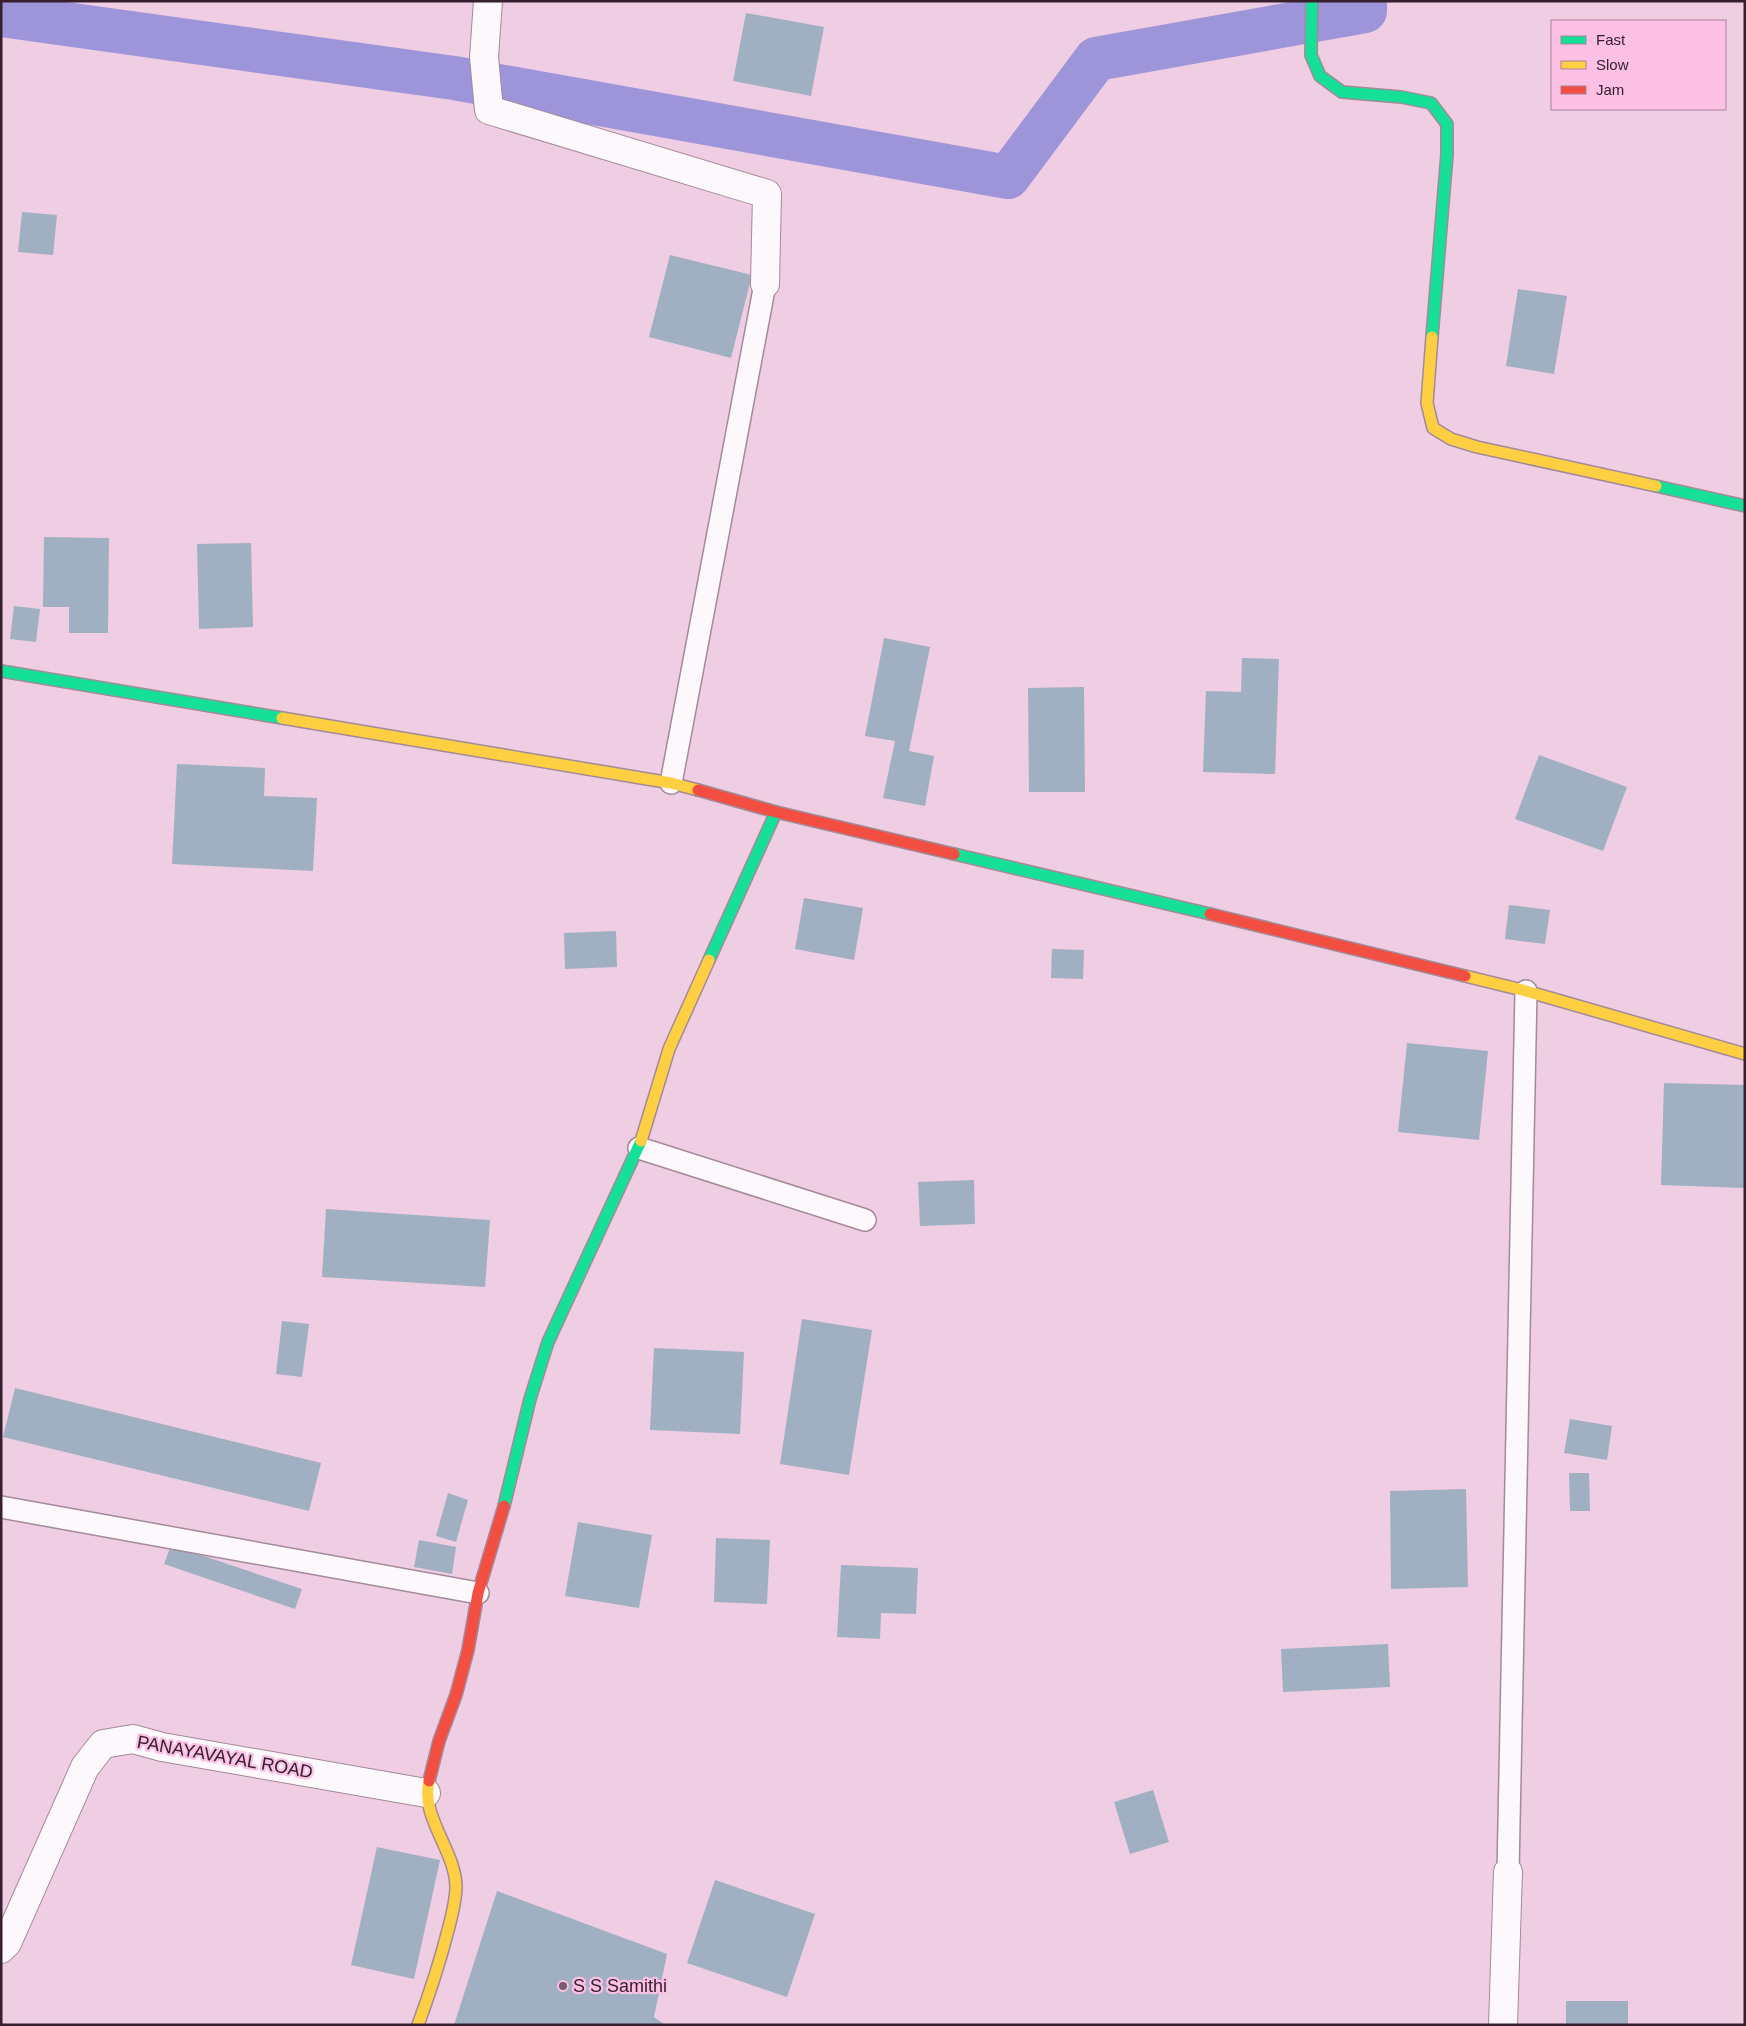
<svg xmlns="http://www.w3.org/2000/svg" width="1746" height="2026" font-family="Helvetica,sans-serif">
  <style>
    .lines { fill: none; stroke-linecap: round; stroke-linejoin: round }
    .canal { stroke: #9d94d9; stroke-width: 44 }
    .building { fill: #a0b0c2 }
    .lane-casing { stroke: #a38a9a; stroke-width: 24 }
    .street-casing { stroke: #a38a9a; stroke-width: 30 }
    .fast-casing { stroke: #a38a9a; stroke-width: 14 }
    .slow-casing { stroke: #a38a9a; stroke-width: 14 }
    .jam-casing { stroke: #a38a9a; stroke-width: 14 }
    .lane { stroke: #fdf8fb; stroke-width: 21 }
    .street { stroke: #fdf8fb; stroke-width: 28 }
    .fast { stroke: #16e098; stroke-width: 11 }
    .slow { stroke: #ffcf43; stroke-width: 11 }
    .jam { stroke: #f24e42; stroke-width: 11 }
    .poi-dot { fill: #775d6d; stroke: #fcc0e5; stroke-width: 2 }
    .labels { text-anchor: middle; stroke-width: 4.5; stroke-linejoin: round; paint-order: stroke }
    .street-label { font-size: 18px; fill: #36202e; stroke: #fcc0e5 }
    .poi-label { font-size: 18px; fill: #36202e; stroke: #fcc0e5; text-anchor: start }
  </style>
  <rect width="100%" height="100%" fill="#efcde2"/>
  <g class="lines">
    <!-- canal -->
    <polyline class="canal" points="1,15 454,78 1008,177 1096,59 1365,11 1365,1"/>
  </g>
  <!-- building -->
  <g class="building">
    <polygon points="746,13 824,27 811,96 733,81"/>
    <polygon points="22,212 57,215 53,255 18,252"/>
    <polygon points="670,255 752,275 731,358 649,337"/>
    <polygon points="1518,289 1567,296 1554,374 1506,366"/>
    <polygon points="44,537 109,538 108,633 69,633 69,607 43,607"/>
    <polygon points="251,543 253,627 199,629 197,544"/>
    <polygon points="14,606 40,609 36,642 10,639"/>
    <polygon points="884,638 930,647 909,751 934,756 925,806 883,798 895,741 865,736"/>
    <polygon points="1242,658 1279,659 1275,774 1203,772 1206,691 1241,692"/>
    <polygon points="1084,687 1085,792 1029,792 1028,688"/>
    <polygon points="1539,755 1627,787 1603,851 1515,819"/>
    <polygon points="177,764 265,768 264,796 317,798 313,871 172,864"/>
    <polygon points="804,898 863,908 854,960 795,949"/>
    <polygon points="1509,905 1550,910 1545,944 1505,939"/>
    <polygon points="616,931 617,967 565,969 564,933"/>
    <polygon points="1052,949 1084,950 1083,979 1051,978"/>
    <polygon points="1407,1043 1488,1051 1479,1140 1398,1132"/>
    <polygon points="1664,1083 1745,1085 1745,1188 1661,1185"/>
    <polygon points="974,1180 975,1224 920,1226 918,1182"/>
    <polygon points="326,1209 490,1220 485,1287 322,1277"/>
    <polygon points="802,1319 872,1330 849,1475 780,1464"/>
    <polygon points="282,1321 309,1324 302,1377 276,1374"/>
    <polygon points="654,1348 744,1352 740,1434 650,1430"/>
    <polygon points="15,1388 321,1463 309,1511 3,1437"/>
    <polygon points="1570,1419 1612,1426 1607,1460 1564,1453"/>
    <polygon points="1569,1473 1589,1473 1590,1511 1570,1511"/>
    <polygon points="1466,1489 1468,1587 1391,1589 1390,1491"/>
    <polygon points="448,1493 468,1500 456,1542 436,1536"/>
    <polygon points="578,1522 652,1535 639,1608 565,1596"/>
    <polygon points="716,1538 770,1540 767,1604 714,1602"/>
    <polygon points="419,1540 456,1547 452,1574 414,1567"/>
    <polygon points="171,1545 302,1589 295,1609 164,1564"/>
    <polygon points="841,1565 918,1568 916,1614 881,1613 880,1639 837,1637"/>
    <polygon points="1388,1644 1390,1687 1283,1692 1281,1649"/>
    <polygon points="1153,1790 1169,1842 1130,1854 1114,1802"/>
    <polygon points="377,1847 440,1860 414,1979 351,1965"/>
    <polygon points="715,1880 815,1914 787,1997 687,1963"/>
    <polygon points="497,1891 667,1954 654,2017 665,2025 454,2025"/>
    <rect x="1566" y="2001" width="62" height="24"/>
  </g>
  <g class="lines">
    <defs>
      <g id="lane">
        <polyline points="671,783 765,284"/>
        <polyline points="639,1148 865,1220"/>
        <polyline points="1,1507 478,1593"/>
        <polyline points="1508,1872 1526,991"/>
      </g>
      <g id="street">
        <polyline points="488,1 484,57 489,110 767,194 765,284"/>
        <polyline points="1,1949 7,1943 85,1767 103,1744 133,1739 162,1747 426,1793"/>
        <polyline points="1503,2025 1508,1872"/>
      </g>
      <g id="fast">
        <polyline points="1312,1 1311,55 1320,76 1342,92 1401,97 1431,103 1447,124 1447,154 1432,337"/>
        <polyline points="1656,486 1745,506"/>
        <polyline points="1,671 282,718"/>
        <polyline points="954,854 1210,914"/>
        <polyline points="709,960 776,812"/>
        <polyline points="504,1506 530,1399 548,1342 641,1141"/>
      </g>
      <g id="slow">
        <polyline points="1432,337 1427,403 1433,428 1451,439 1477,447 1656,486"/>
        <polyline points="282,718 671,783 698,790"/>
        <polyline points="1465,976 1526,991 1745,1054"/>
        <polyline points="641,1141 669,1049 709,960"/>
        <path d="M418,2025C429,1995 439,1965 447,1934C451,1919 456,1902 456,1886C455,1850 420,1816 429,1781"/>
      </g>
      <g id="jam">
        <polyline points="698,790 776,812 954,854"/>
        <polyline points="1210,914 1465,976"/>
        <polyline points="429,1781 439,1741 456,1695 468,1650 478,1593 504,1506"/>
      </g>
    </defs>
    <!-- lane casing -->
    <use href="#lane" class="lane-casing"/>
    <!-- street casing -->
    <use href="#street" class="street-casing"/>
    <!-- fast casing -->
    <use href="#fast" class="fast-casing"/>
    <!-- slow casing -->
    <use href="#slow" class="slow-casing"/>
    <!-- jam casing -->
    <use href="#jam" class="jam-casing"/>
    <!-- lane -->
    <use href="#lane" class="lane"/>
    <!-- street -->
    <use href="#street" class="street"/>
    <!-- fast -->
    <use href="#fast" class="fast"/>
    <!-- slow -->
    <use href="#slow" class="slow"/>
    <!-- jam -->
    <use href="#jam" class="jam"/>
  </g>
  <!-- markers -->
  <circle class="poi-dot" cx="563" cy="1986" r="5"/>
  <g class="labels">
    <!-- street labels -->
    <g class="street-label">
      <text transform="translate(225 1757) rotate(10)" y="6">PANAYAVAYAL ROAD</text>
    </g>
    <!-- poi labels -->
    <g class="poi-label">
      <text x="573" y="1992">S S Samithi</text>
    </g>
  </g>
  <!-- border -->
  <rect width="1746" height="2026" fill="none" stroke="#36202e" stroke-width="5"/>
  <!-- legend -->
  <rect x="1551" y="20" width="175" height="90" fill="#fcc0e5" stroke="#ad809c"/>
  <rect x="1561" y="36" width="25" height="8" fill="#16e098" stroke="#ad809c"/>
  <text x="1596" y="45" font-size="15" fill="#36202e">Fast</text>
  <rect x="1561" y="61" width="25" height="8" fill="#ffcf43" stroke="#ad809c"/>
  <text x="1596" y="70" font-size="15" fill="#36202e">Slow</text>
  <rect x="1561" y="86" width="25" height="8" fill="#f24e42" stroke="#ad809c"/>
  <text x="1596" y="95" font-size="15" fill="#36202e">Jam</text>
</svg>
